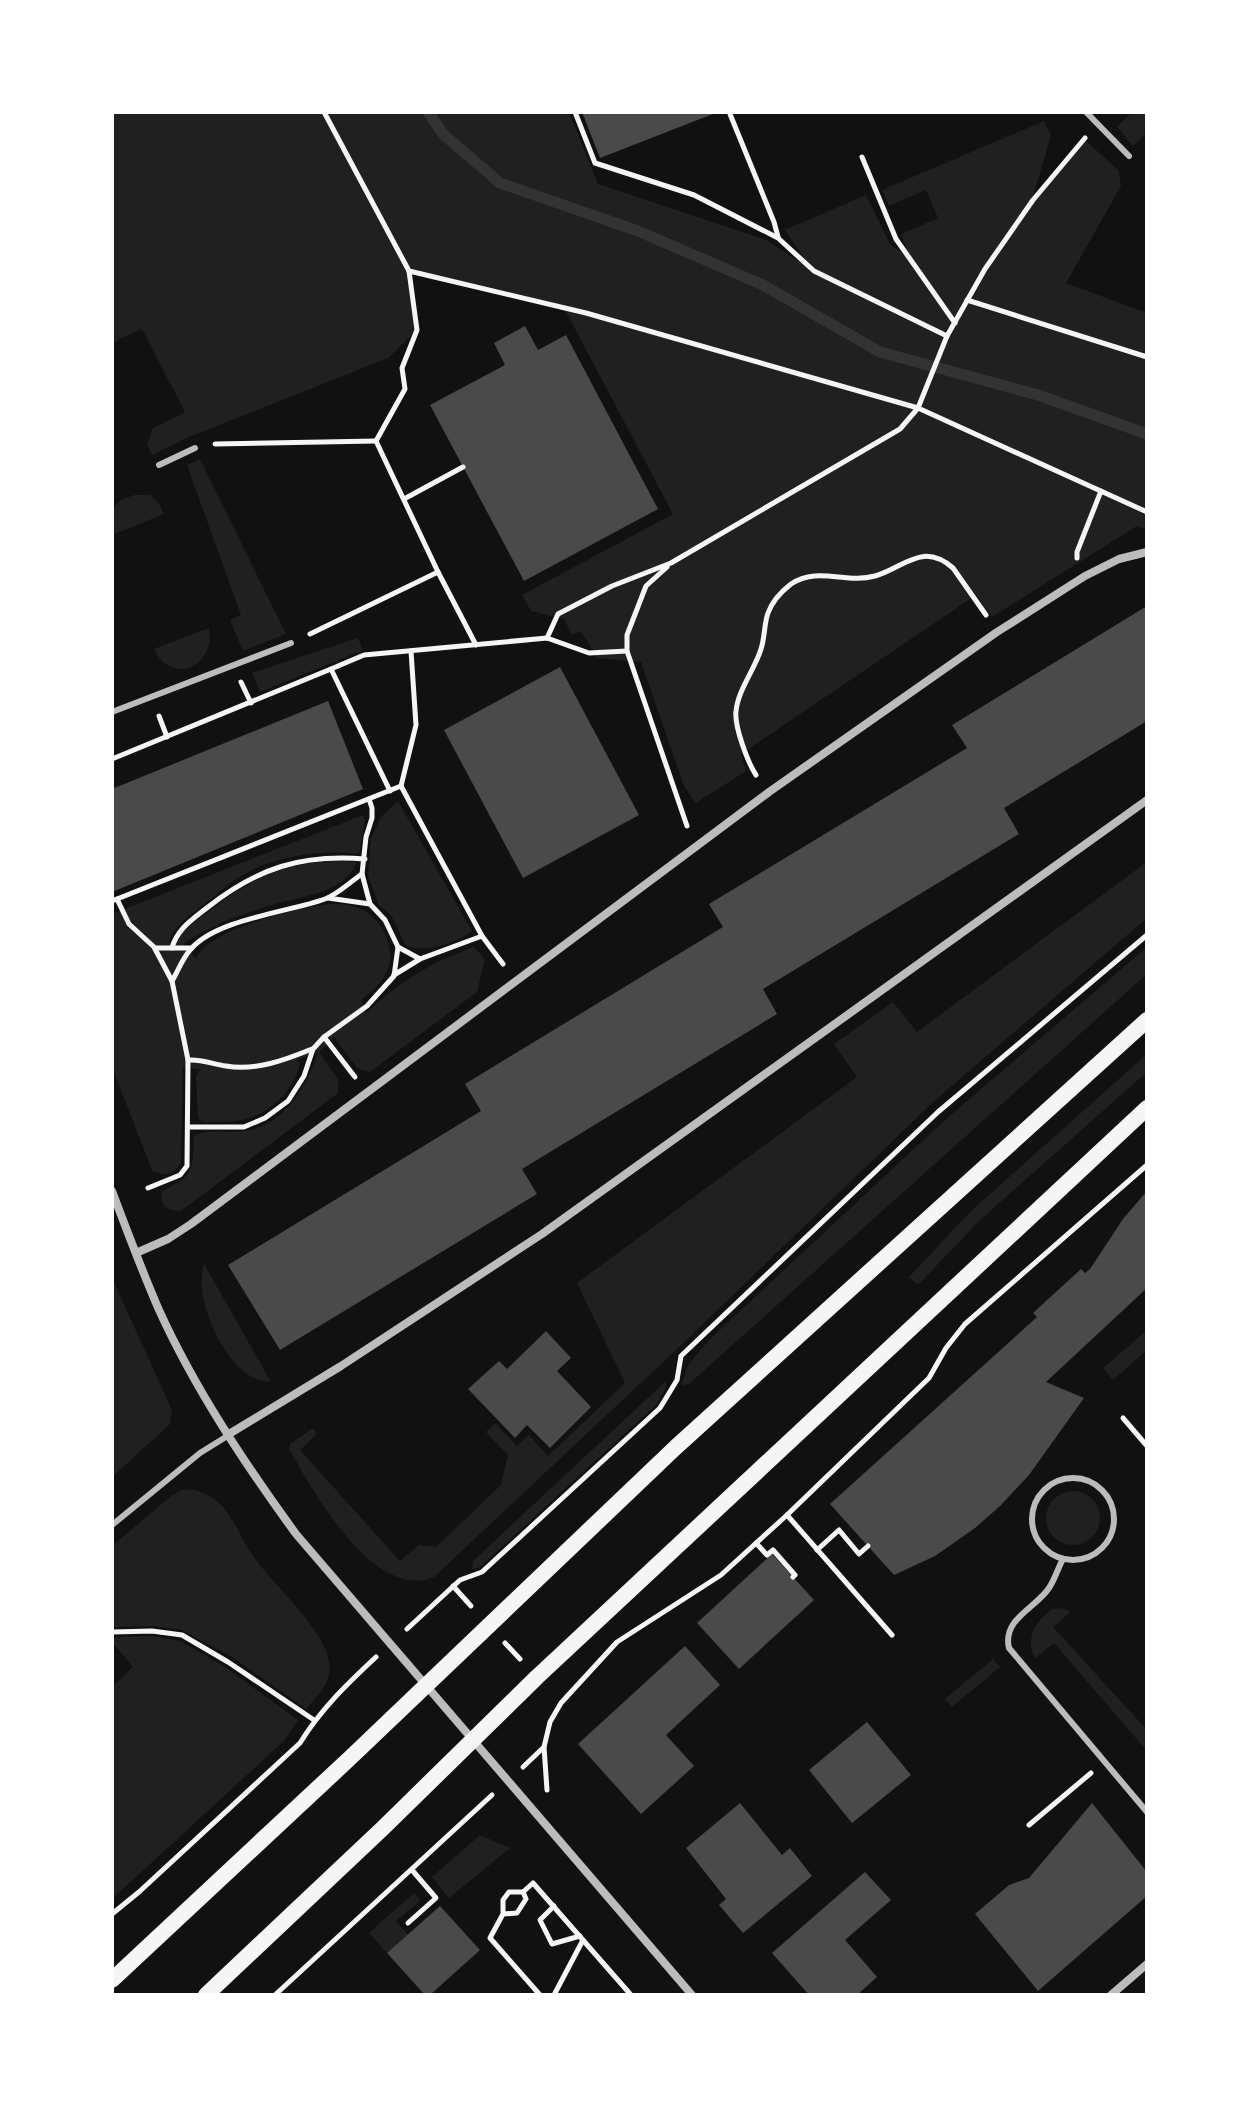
<svg xmlns="http://www.w3.org/2000/svg" width="1259" height="2107" font-family="'PT Sans',sans-serif">
  <style>
    .green { fill: #202020 }
    .lines { fill: none; stroke-linecap: round; stroke-linejoin: round }
    .stream { stroke: #333; stroke-width: 11 }
    .building { fill: #4a4a4a }
    .path { stroke: #f5f5f5; stroke-width: 5 }
    .service { stroke: #bcbcbc; stroke-width: 6 }
    .minor { stroke: #bcbcbc; stroke-width: 8 }
    .secondary { stroke: #f5f5f5; stroke-width: 16 }
  </style>
  <rect width="100%" height="100%" fill="#111"/>
  <!-- green -->
  <g class="green">
    <polygon points="112,112 569,112 598,184 766,240 812,270 785,230 866,195 890,244 911,260 901,234 938,218 926,190 889,206 882,190 1044,121 1051,135 1033,197 1084,139 1119,171 1121,186 1066,283 1147,313 1147,529 1137,526 992,617 976,595 741,754 746,771 696,803 684,786 641,662 597,658 581,631 572,635 564,619 531,611 522,595 673,514 564,308 410,271 417,330 388,358 189,437 152,455 147,445 153,428 185,412 142,329 112,343"/>
    <polygon points="1132,112 1147,112 1147,133 1133,146 1117,127"/>
    <polygon points="200,459 286,634 243,651 230,620 241,615 187,465"/>
    <polygon points="135,495 150,495 159,503 164,514 112,535 112,509 122,499"/>
    <path d="M209,628C216,667 171,686 154,649Z"/>
    <polygon points="358,638 363,650 260,692 252,673"/>
    <path d="M398,801L472,931C455,944 426,953 406,946L391,915L379,905L368,876L371,838L381,817Z"/>
    <path d="M363,815L365,820L359,854C317,849 266,857 232,882C220,891 209,901 197,910C186,919 172,928 169,943H176C184,928 198,919 212,909C257,873 298,858 357,862C345,893 303,896 275,904C261,908 247,913 233,918C216,925 198,934 183,944L196,959C207,930 294,909 323,905C334,903 348,904 359,908C376,915 388,933 390,951C393,972 377,989 361,1000L366,1013C401,981 429,963 474,947L485,959L477,992L370,1072L357,1068L334,1037L319,1052L338,1079V1093L181,1211C168,1212 158,1204 162,1191C195,1176 192,1170 194,1135C211,1129 227,1134 244,1131C285,1125 306,1087 318,1052L297,1060L300,1064C295,1090 268,1115 242,1120C229,1123 215,1122 202,1122L198,1118L196,1076L200,1070L183,1066L181,1163C174,1175 163,1177 152,1170L112,1067V914Z"/>
    <path d="M1147,862V918L932,1103L676,1350L434,1577C374,1602 313,1491 289,1449L290,1444L313,1428L317,1434L300,1450L400,1561L419,1545L436,1547L501,1485L508,1455L486,1432L495,1423L517,1446L529,1435L548,1456L625,1383L577,1283L857,1077L834,1044L893,1002L917,1032Z"/>
    <polygon points="1147,947 1147,974 690,1383 681,1386 688,1365 709,1340 945,1120"/>
    <polygon points="1147,1054 1147,1072 980,1220 918,1285 909,1277 971,1211"/>
    <path d="M204,1264L271,1382C265,1381 257,1380 252,1377C221,1360 193,1296 204,1264Z"/>
    <polygon points="112,1278 172,1410 170,1424 112,1477"/>
    <polygon points="1147,1330 1147,1350 1113,1380 1103,1368"/>
    <polygon points="666,1381 666,1388 656,1405 479,1568 472,1569 473,1561"/>
    <path d="M193,1489C203,1493 212,1496 220,1504C235,1519 241,1539 253,1556C273,1584 324,1629 329,1661C333,1682 319,1694 306,1709L232,1657L182,1630L153,1626L112,1627V1546L171,1496L182,1490Z"/>
    <circle cx="1073" cy="1518" r="27"/>
    <path d="M1062,1608L1070,1612L1053,1627L1147,1730V1751L1054,1643L1035,1658C1025,1636 1035,1623 1052,1609Z"/>
    <polygon points="153,1636 180,1641 225,1667 298,1720 285,1740 112,1899 112,1687 133,1667 112,1642 112,1637"/>
    <polygon points="993,1659 1000,1667 952,1707 945,1699"/>
    <polygon points="480,1835 510,1848 449,1898 432,1877"/>
    <polygon points="414,1893 420,1901 396,1921 408,1935 387,1953 369,1933"/>
  </g>
  <g class="lines">
    <!-- stream -->
    <polyline class="stream" points="428,112 444,135 500,183 638,231 763,285 880,352 1038,395 1147,434"/>
  </g>
  <!-- building -->
  <g class="building">
    <polygon points="582,112 718,112 600,158"/>
    <polygon points="525,326 538,350 566,335 658,509 524,581 430,405 505,365 494,343"/>
    <polygon points="1147,606 1147,721 1004,808 1019,834 763,989 777,1014 522,1169 537,1194 280,1350 228,1265 481,1111 465,1084 723,927 709,904 967,748 952,725"/>
    <polygon points="560,667 639,815 523,878 444,730"/>
    <polygon points="328,701 363,789 112,892 112,789"/>
    <polygon points="1147,1191 1147,1288 1046,1382 1084,1398 1029,1475 1000,1506 975,1528 935,1556 894,1575 830,1504 1037,1317 1033,1313 1081,1269 1085,1273 1090,1269 1123,1219"/>
    <polygon points="546,1331 571,1358 557,1371 591,1407 550,1448 527,1425 515,1438 468,1389 499,1361 507,1369"/>
    <polygon points="772,1554 814,1600 739,1669 697,1623"/>
    <polygon points="685,1646 720,1685 666,1735 694,1766 641,1814 578,1744"/>
    <polygon points="867,1722 911,1775 852,1823 809,1770"/>
    <polygon points="740,1803 782,1855 790,1848 812,1876 743,1933 719,1905 726,1899 686,1848"/>
    <polygon points="1092,1803 1147,1872 1147,1896 1038,1991 975,1914 1009,1885 1029,1878"/>
    <polygon points="865,1872 891,1900 845,1940 877,1977 857,1995 809,1995 772,1953"/>
    <polygon points="440,1906 480,1950 430,1995 425,1995 387,1953"/>
  </g>
  <g class="lines">
    <!-- path -->
    <g class="path">
      <polyline points="324,112 409,271"/>
      <polyline points="575,112 595,163 694,195 778,238 814,271 947,336"/>
      <polyline points="730,114 774,222 778,237"/>
      <polyline points="862,157 896,239 955,323"/>
      <polyline points="967,300 1147,357"/>
      <polyline points="376,441 405,389 402,368 417,330 409,271 586,313 918,408 1147,512"/>
      <polyline points="215,444 376,441"/>
      <polyline points="404,499 463,467"/>
      <polyline points="1077,558 1077,552 1101,491"/>
      <polyline points="667,567 646,586 627,635 627,651 687,826"/>
      <polyline points="438,572 476,645"/>
      <polyline points="310,634 438,572 376,441"/>
      <polyline points="547,638 558,614 612,586 671,563 900,429 918,408 947,336 985,269 1033,200 1085,138"/>
      <polyline points="411,651 416,725 401,786 482,936 503,964"/>
      <polyline points="331,669 364,655 547,638 589,653 627,651"/>
      <polyline points="241,682 251,703"/>
      <polyline points="159,716 167,737"/>
      <polyline points="112,759 331,669 390,791"/>
      <path d="M756,775C748,763 734,726 736,711C738,690 755,669 761,649C765,637 764,624 768,613C772,602 782,591 791,584C817,566 846,584 875,576C904,568 922,541 953,568L986,615"/>
      <polyline points="369,799 372,808 372,818 366,837 362,874 370,904 385,920 398,947 420,959 482,936"/>
      <polyline points="328,898 370,904"/>
      <polyline points="117,899 129,924 154,947 172,981"/>
      <polyline points="112,901 401,786"/>
      <polyline points="155,948 191,948"/>
      <path d="M172,948C177,929 193,919 208,907C258,868 301,854 365,859"/>
      <polyline points="394,975 420,959"/>
      <polyline points="324,1037 355,1077"/>
      <path d="M188,1060C202,1059 212,1064 226,1066C256,1071 285,1060 312,1049"/>
      <polyline points="189,1127 244,1127 265,1118 288,1101 304,1076 313,1049 324,1037 367,1006 394,976 398,947"/>
      <path d="M148,1188L180,1175L187,1166L188,1060L172,981C178,971 183,957 191,949C217,919 289,912 325,899C338,894 350,882 362,874"/>
      <polyline points="1123,1418 1147,1446"/>
      <polyline points="787,1515 892,1635"/>
      <polyline points="756,1543 767,1555 773,1550 795,1575 793,1577"/>
      <polyline points="817,1550 839,1530 859,1554 868,1546"/>
      <polyline points="453,1586 471,1606"/>
      <polyline points="407,1629 460,1580 482,1572 660,1408 677,1380 681,1356 938,1112 1147,935"/>
      <polyline points="112,1632 152,1631 182,1635 228,1662 314,1720"/>
      <polyline points="505,1643 520,1659"/>
      <polyline points="523,1767 544,1747"/>
      <polyline points="547,1790 544,1747 550,1722 561,1703 617,1642 721,1575 787,1515 929,1378 946,1348 965,1324 1147,1165"/>
      <polyline points="1029,1825 1091,1773"/>
      <polyline points="523,1892 533,1883 631,1995"/>
      <polyline points="554,1906 540,1920 552,1944 580,1936"/>
      <path d="M112,1914L139,1892L300,1743C321,1709 347,1684 376,1657"/>
      <polyline points="503,1914 517,1913 526,1899 523,1892 509,1892 503,1900 503,1914 490,1938 540,1995"/>
      <polyline points="408,1923 436,1898 412,1870"/>
      <polyline points="275,1995 492,1795"/>
      <polyline points="554,1995 583,1940"/>
    </g>
    <!-- service -->
    <g class="service">
      <polyline points="1086,112 1129,156"/>
      <polyline points="159,465 195,448"/>
      <polyline points="112,712 291,643"/>
      <circle cx="1073" cy="1519" r="41"/>
      <polyline points="112,1525 200,1453 229,1435"/>
      <path d="M1063,1559C1058,1568 1055,1579 1049,1588C1036,1608 1002,1619 1009,1648L1147,1812"/>
    </g>
    <!-- minor -->
    <g class="minor">
      <path d="M112,1191C127,1231 142,1271 159,1310C195,1389 245,1464 296,1534L692,1995"/>
      <polyline points="136,1253 168,1239 191,1224 769,792 997,632 1085,576 1119,559 1147,552"/>
      <polyline points="229,1434 341,1366 542,1234 1147,800"/>
      <polyline points="1111,1995 1147,1964"/>
    </g>
    <!-- secondary -->
    <g class="secondary">
      <polyline points="112,1980 350,1758 676,1447 1147,1020"/>
      <polyline points="206,1995 383,1828 537,1677 1147,1108"/>
    </g>
  </g>
  <!-- border -->
  <rect width="1259" height="2107" fill="none" stroke="#ffffff" stroke-width="228"/>
</svg>
